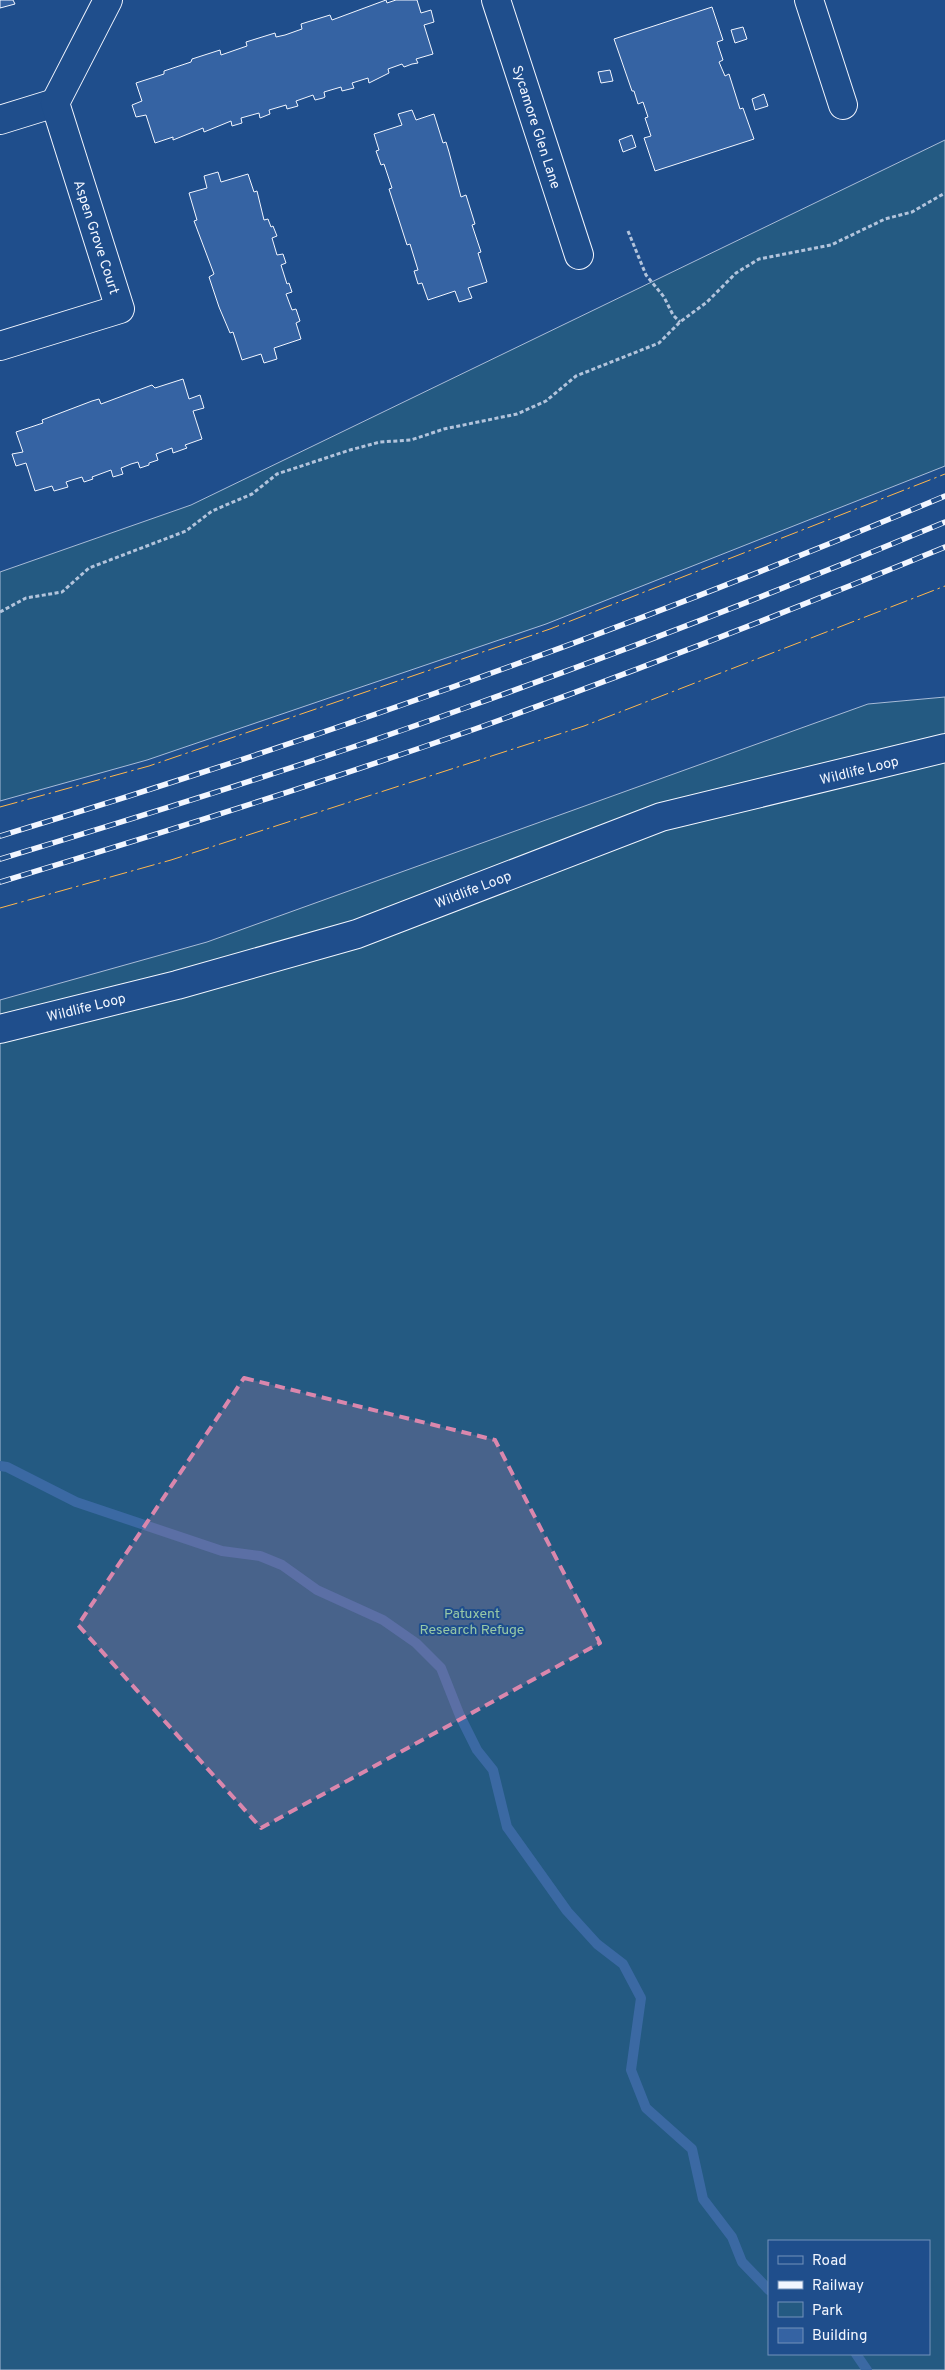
<svg xmlns="http://www.w3.org/2000/svg" width="945" height="2370" font-family="Overpass,sans-serif">
  <style>
    .green { fill: #245a82; stroke: #a8bbd7; fill-rule: evenodd }
    .lines { fill: none; stroke-linecap: round; stroke-linejoin: round }
    .stream { stroke: #3b69a3; stroke-width: 10 }
    .building { fill: #3563a3; stroke: #f2f6ff }
    .minor-casing { stroke: #f2f6ff; stroke-width: 30 }
    .path { stroke: #b3c4dc; stroke-width: 3; stroke-dasharray: 4 2.5; stroke-linecap: butt }
    .minor { stroke: #1f4e8c; stroke-width: 28 }
    .rail-casing { stroke: #f2f6ff; stroke-width: 5.5 }
    .rail { stroke: #1f4e8c; stroke-width: 4; stroke-dasharray: 11; stroke-linecap: butt }
    .power { stroke: #ffb74d; stroke-width: 1; stroke-dasharray: 18 4 2.5 4; stroke-linecap: butt }
    .marked { fill: #da87ad; fill-opacity: 0.2; stroke: #da87ad; stroke-width: 4; stroke-dasharray: 10 6; stroke-linejoin: round }
    .labels { text-anchor: middle; stroke-width: 4; stroke-linejoin: round; paint-order: stroke }
    .street-label { font-size: 14px; fill: #f2f6ff; stroke: #1f4e8c }
    .park-label { font-size: 14px; fill: #97c8a6; stroke: #1f4e8c }
  </style>
  <rect width="100%" height="100%" fill="#1f4e8c"/>
  <!-- green -->
  <g class="green">
    <polygon points="945,140 945,466 546,624 147,760 0,801 0,572 191,505"/>
    <path d="M945,697V2370H0V1000L207,942L868,704ZM769,2241H929V2354H769Z"/>
  </g>
  <g class="lines">
    <!-- stream -->
    <g class="stream">
      <polyline points="0,1466 7,1467 76,1502 222,1551 260,1556 282,1565 317,1590 383,1620 416,1643 441,1668 460,1716 477,1750 493,1770 507,1827 567,1911 597,1944 623,1964 641,1998 631,2070 646,2108 692,2149 703,2199 732,2237 742,2262 769,2290"/>
      <polyline points="856,2354 867,2370"/>
    </g>
  </g>
  <!-- building -->
  <g class="building">
    <polygon points="0,0 13,0 15,4 0,8"/>
    <polygon points="386,0 387,3 396,0 417,0 421,13 431,10 434,22 424,25 433,54 416,59 418,63 412,64 404,67 402,64 388,69 389,73 369,83 368,78 352,83 354,88 342,91 341,87 324,92 325,97 323,98 315,100 313,95 296,101 298,106 287,109 286,105 269,110 270,114 260,118 259,113 241,118 242,123 232,126 231,121 204,132 203,128 173,140 173,137 155,143 146,115 136,117 132,105 142,101 136,83 164,74 164,71 191,62 192,59 220,50 221,55 247,46 246,42 275,33 276,37 285,35 302,29 301,24 330,15 332,20"/>
    <polygon points="712,7 723,40 717,42 723,60 719,62 725,76 729,74 740,109 743,108 754,139 655,171 644,138 651,136 645,118 648,117 643,102 638,104 634,91 632,91 614,39"/>
    <polygon points="743,27 747,39 735,43 731,30"/>
    <polygon points="610,70 613,81 601,83 598,72"/>
    <polygon points="764,94 768,106 755,110 752,99"/>
    <polygon points="412,110 416,120 434,114 443,143 446,142 449,152 461,197 466,195 475,224 472,225 481,252 478,253 487,282 468,288 472,298 459,302 455,291 428,300 422,283 418,284 414,271 418,270 410,244 407,245 389,189 392,188 384,164 381,165 376,151 379,150 374,134 402,125 398,114"/>
    <polygon points="632,135 636,147 623,152 619,140"/>
    <polygon points="218,172 221,182 248,174 254,192 257,191 264,220 268,219 271,227 273,226 277,236 272,238 277,255 283,254 286,263 281,265 287,284 289,283 292,292 286,294 292,310 296,309 300,321 296,323 301,339 274,348 277,359 264,363 261,354 242,360 233,332 230,333 219,307 209,277 214,274 194,221 197,220 189,193 207,188 204,176"/>
    <polygon points="183,379 189,399 200,395 204,408 193,411 202,439 185,445 187,448 173,453 172,448 156,454 158,460 149,463 149,465 140,468 138,462 131,464 121,468 123,474 113,477 111,470 92,477 93,479 84,482 82,477 72,480 66,482 68,487 54,491 52,486 35,491 26,463 16,466 12,454 23,452 16,432 43,423 42,420 92,401 99,399 101,404 152,385 155,388"/>
  </g>
  <g class="lines">
    <defs>
      <g id="minor">
        <polyline points="496,0 579,255"/>
        <polyline points="809,0 843,105"/>
        <polyline points="0,120 55,103"/>
        <polyline points="0,346 120,309 55,103 108,0"/>
        <polyline points="0,1029 177,985 357,934 661,817 945,748"/>
      </g>
    </defs>
    <!-- minor casing -->
    <use href="#minor" class="minor-casing"/>
    <!-- path -->
    <g class="path">
      <polyline points="628,231 646,275 664,297 673,315 680,322"/>
      <polyline points="0,612 26,598 62,592 89,568 186,531 212,511 252,494 277,474 350,450 380,442 411,440 444,429 517,414 546,401 576,376 659,343 680,322 707,302 736,273 759,259 831,245 885,219 912,212 945,193"/>
    </g>
    <!-- minor -->
    <use href="#minor" class="minor"/>
    <defs>
      <g id="rail">
        <path d="M0,836C321,739 636,626 945,496"/>
        <path d="M0,859C156,812 312,763 465,708C627,650 787,588 945,522"/>
        <path d="M0,882C159,834 318,784 475,729C633,672 790,611 945,547"/>
      </g>
    </defs>
    <!-- rail casing -->
    <use href="#rail" class="rail-casing"/>
    <!-- rail -->
    <use href="#rail" class="rail"/>
    <!-- power -->
    <g class="power">
      <polyline points="0,807 149,766 550,629 945,474"/>
      <polyline points="0,908 171,860 584,726 945,586"/>
    </g>
  </g>
  <!-- marked area -->
  <path class="marked" d="M244,1378L495,1440L600,1643L261,1828L78,1625Z"/>
  <g class="labels">
    <!-- street labels -->
    <g class="street-label">
      <text transform="translate(537 127) rotate(72)" y="5">Sycamore Glen Lane</text>
      <text transform="translate(97 237) rotate(72)" y="5">Aspen Grove Court</text>
      <text transform="translate(859 770) rotate(-14)" y="5">Wildlife Loop</text>
      <text transform="translate(473 889) rotate(-21)" y="5">Wildlife Loop</text>
      <text transform="translate(86 1007) rotate(-14)" y="5">Wildlife Loop</text>
    </g>
    <!-- park labels -->
    <g class="park-label">
      <text x="472" y="1618">Patuxent<tspan x="472" dy="16">Research Refuge</tspan></text>
    </g>
  </g>
  <!-- legend -->
  <rect x="768" y="2240" width="162" height="115" fill="#1f4e8c" stroke="#7391ba"/>
  <rect x="778" y="2256" width="25" height="8" fill="#1f4e8c" stroke="#7391ba"/>
  <text x="812" y="2265" font-size="15" fill="#f2f6ff">Road</text>
  <rect x="778" y="2281" width="25" height="8" fill="#f2f6ff" stroke="#7391ba"/>
  <text x="812" y="2290" font-size="15" fill="#f2f6ff">Railway</text>
  <rect x="778" y="2302" width="25" height="15" fill="#245a82" stroke="#7391ba"/>
  <text x="812" y="2315" font-size="15" fill="#f2f6ff">Park</text>
  <rect x="778" y="2328" width="25" height="15" fill="#3563a3" stroke="#7391ba"/>
  <text x="812" y="2340" font-size="15" fill="#f2f6ff">Building</text>
</svg>
